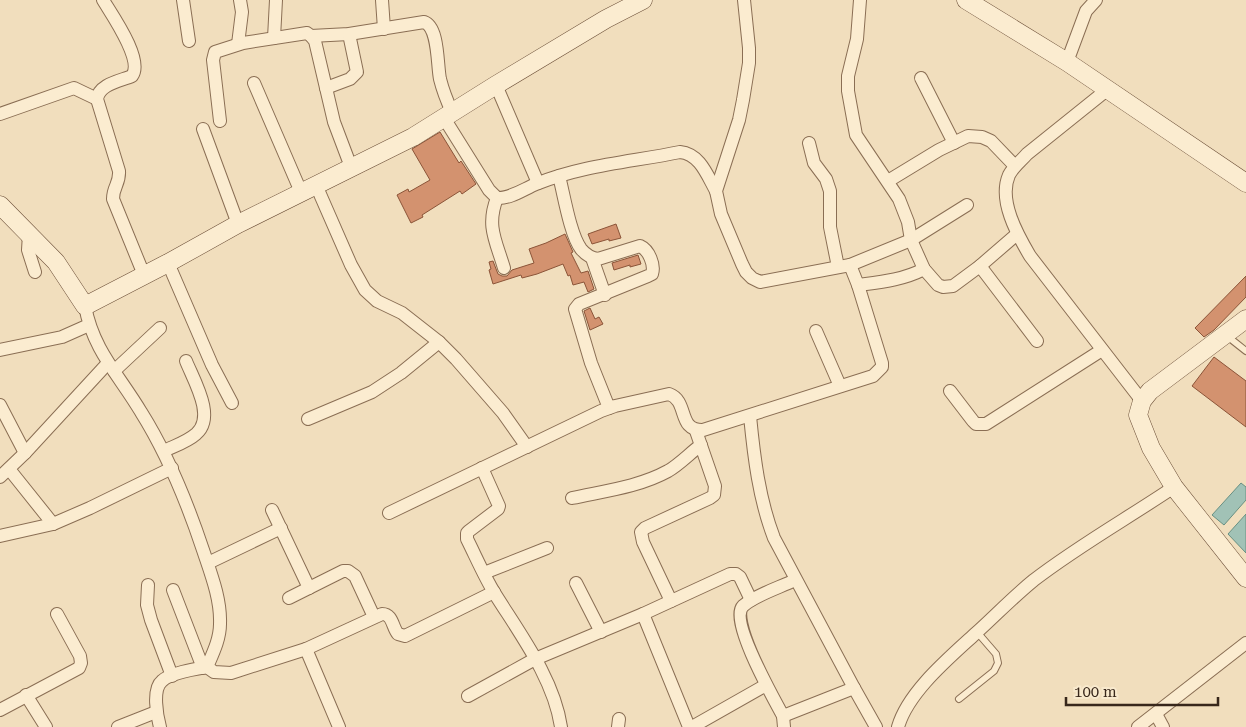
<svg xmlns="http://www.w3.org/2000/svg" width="1246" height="727" font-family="'Roboto Serif',serif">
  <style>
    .water { fill: #a1c2b6; stroke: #689083 }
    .building { fill: #d3926f; stroke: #8b5438 }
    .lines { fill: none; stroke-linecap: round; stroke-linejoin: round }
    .lane-casing { stroke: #8a6e54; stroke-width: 8 }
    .street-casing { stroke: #8a6e54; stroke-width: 14 }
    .secondary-casing { stroke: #6c4f38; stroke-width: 19 }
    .lane { stroke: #fbecd0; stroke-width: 6 }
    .street { stroke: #fbecd0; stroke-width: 12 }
    .secondary { stroke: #fbecd0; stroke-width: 18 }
  </style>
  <rect width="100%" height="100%" fill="#f1debd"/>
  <!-- water -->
  <g class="water">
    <polygon points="1241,483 1246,487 1246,500 1224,525 1212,515"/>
    <polygon points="1246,514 1246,553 1228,534"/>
  </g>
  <!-- building -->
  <g class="building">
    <polygon points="440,132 459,163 461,161 476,184 462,194 460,191 422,215 423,217 411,223 397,195 408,189 409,192 430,180 412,149"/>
    <polygon points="616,224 621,238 609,241 609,239 592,244 588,234"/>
    <polygon points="565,234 573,252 571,253 581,273 588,271 594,289 588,292 584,282 573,285 570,275 568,276 563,264 537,274 522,278 521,275 493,284 489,270 491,269 489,262 493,261 498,274 502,276 507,276 512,270 534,263 529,249 546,243"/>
    <polygon points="638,255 641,264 630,267 630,265 614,270 612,263"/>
    <polygon points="1246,276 1246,297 1214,330 1204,337 1195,328"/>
    <polygon points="590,308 595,319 599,317 603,324 590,330 584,311"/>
    <polygon points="1214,357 1246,381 1246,427 1192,386"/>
  </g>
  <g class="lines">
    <defs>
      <g id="lane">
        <polyline points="1227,336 1246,351"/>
        <polyline points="959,699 994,671 998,663 996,654 977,632"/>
      </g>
      <g id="street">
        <path d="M103,0C112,15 144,60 132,76C120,81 99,84 97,99L119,171C120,184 113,186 113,199L144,275"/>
        <polyline points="183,0 189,41"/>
        <polyline points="382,0 384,29"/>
        <polyline points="744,0 749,48 749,63 743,100 739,120 716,191 721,214 742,264 746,272 752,278 760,282 850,265 911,240 967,205"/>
        <polyline points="860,0 857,39 848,76 848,91 856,135 899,199 908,222 911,240 924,269 938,285 943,287 953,286 980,266 1017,234"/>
        <path d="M311,36L349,34L424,22C439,27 437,65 440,79C443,91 447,101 452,112"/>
        <polyline points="274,38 276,0"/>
        <polyline points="238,44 242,12 240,0"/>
        <polyline points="1067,62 1086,11 1096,0"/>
        <polyline points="921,78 954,143"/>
        <polyline points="254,83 301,192"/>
        <polyline points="496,85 538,183"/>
        <polyline points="326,88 350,79 357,72 349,34"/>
        <path d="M1108,89L1027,154C1021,161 1013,167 1009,175C998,200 1017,234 1030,256L1142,401"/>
        <polyline points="0,114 74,88 97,99"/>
        <path d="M444,118L489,190L497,198C510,199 524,189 536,184C583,165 631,162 680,152C700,154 707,175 716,191"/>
        <polyline points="220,121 213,60 215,52 243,43 307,33 311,36 315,41 334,122 351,167"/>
        <polyline points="203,129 238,224"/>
        <polyline points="809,143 814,163 826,179 830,191 830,227 838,267"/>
        <path d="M559,176C564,195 570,234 581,249C586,255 591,258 598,259L640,246C649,250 655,265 652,274L648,276L579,304L575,309L591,363L609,408"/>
        <polyline points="888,181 939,150 968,136 982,137 991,141 1015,166"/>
        <polyline points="316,185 351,265 365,290 377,301 402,313 439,342 456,359 503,413 527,447"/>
        <path d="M497,198C486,226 496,241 504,268"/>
        <polyline points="29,234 28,250 35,272"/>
        <polyline points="592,258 605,295"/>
        <polyline points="168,263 212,365 232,403"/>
        <polyline points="980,266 1037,341"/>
        <path d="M858,285C881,282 903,280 924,269"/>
        <path d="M85,306C93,350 119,375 141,412C168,455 187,502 203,550C211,574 221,599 220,624C220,639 213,653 207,667"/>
        <polyline points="816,331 840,386"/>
        <polyline points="0,350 62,337 89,325"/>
        <polyline points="114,371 160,328"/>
        <polyline points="950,391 973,421 976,424 986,424 1102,350"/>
        <polyline points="0,405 25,453"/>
        <path d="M750,416C754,457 759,499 774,538L854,688L876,727"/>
        <polyline points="308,419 372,392 401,373 439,342"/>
        <path d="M164,451C174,446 187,442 196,434C216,417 194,381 186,361"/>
        <path d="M482,468L499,506L498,509L469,531L467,533V539C476,557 484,576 495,594C520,634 554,679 561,727"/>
        <polyline points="9,469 53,524"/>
        <polyline points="0,477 25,453 107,364"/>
        <path d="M572,498C604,491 639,487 668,471C680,464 690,453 701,445"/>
        <polyline points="272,510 309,588"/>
        <path d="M389,513L601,411L615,406L669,394C689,401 677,431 703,430L873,376L882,367V363L858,285L850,265"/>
        <polyline points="0,536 53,524 90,508 172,468"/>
        <polyline points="208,563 281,528"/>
        <polyline points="484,573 547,548"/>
        <polyline points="576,583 601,632"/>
        <polyline points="148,585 147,605 151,620 172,676"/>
        <polyline points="173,590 203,668"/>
        <polyline points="289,598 343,571 348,571 355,576 374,617"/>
        <polyline points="671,601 643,542 641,532 645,528 710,498 714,495 715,486 696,431"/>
        <polyline points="643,614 689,727"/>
        <polyline points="306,649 339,727"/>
        <polyline points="26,695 46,727"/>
        <polyline points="468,696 535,659 643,614 730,574 736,574 740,577 751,600"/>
        <polyline points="0,710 79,668 81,663 80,656 57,614"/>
        <polyline points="1156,714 1163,727"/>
        <polyline points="783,716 854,688"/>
        <polyline points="118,727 156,712"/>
        <path d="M160,727C157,716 152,689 162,681C170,673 195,669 207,667L214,672L231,673L306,649L382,614C393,614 392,627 398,634L405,636L494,592"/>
        <polyline points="618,727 619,719"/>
        <polyline points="692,727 766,685"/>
        <path d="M784,727L783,716C774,699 729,620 743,606C755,595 781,587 795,580"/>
        <path d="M898,727C908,692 949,658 975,634C995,616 1013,597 1034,580C1078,546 1128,518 1174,487"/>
        <polyline points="1138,727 1246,643"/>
      </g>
      <g id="secondary">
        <polyline points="966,0 1067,62 1246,183"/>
        <polyline points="0,205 56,262 85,306 168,263 238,224 413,137 496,85 606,19 643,0"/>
        <polyline points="1246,319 1150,391 1142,401 1138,415 1151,448 1174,487 1246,578"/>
      </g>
    </defs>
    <!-- lane casing -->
    <use href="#lane" class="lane-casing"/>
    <!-- street casing -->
    <use href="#street" class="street-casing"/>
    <!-- secondary casing -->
    <use href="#secondary" class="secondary-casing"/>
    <!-- lane -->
    <use href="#lane" class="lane"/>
    <!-- street -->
    <use href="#street" class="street"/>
    <!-- secondary -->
    <use href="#secondary" class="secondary"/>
  </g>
  <!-- scale -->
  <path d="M1066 697v8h152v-8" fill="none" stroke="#38271b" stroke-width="2.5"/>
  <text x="1074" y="697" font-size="15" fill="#38271b" stroke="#f8e9cd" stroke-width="4" paint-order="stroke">100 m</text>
</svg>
